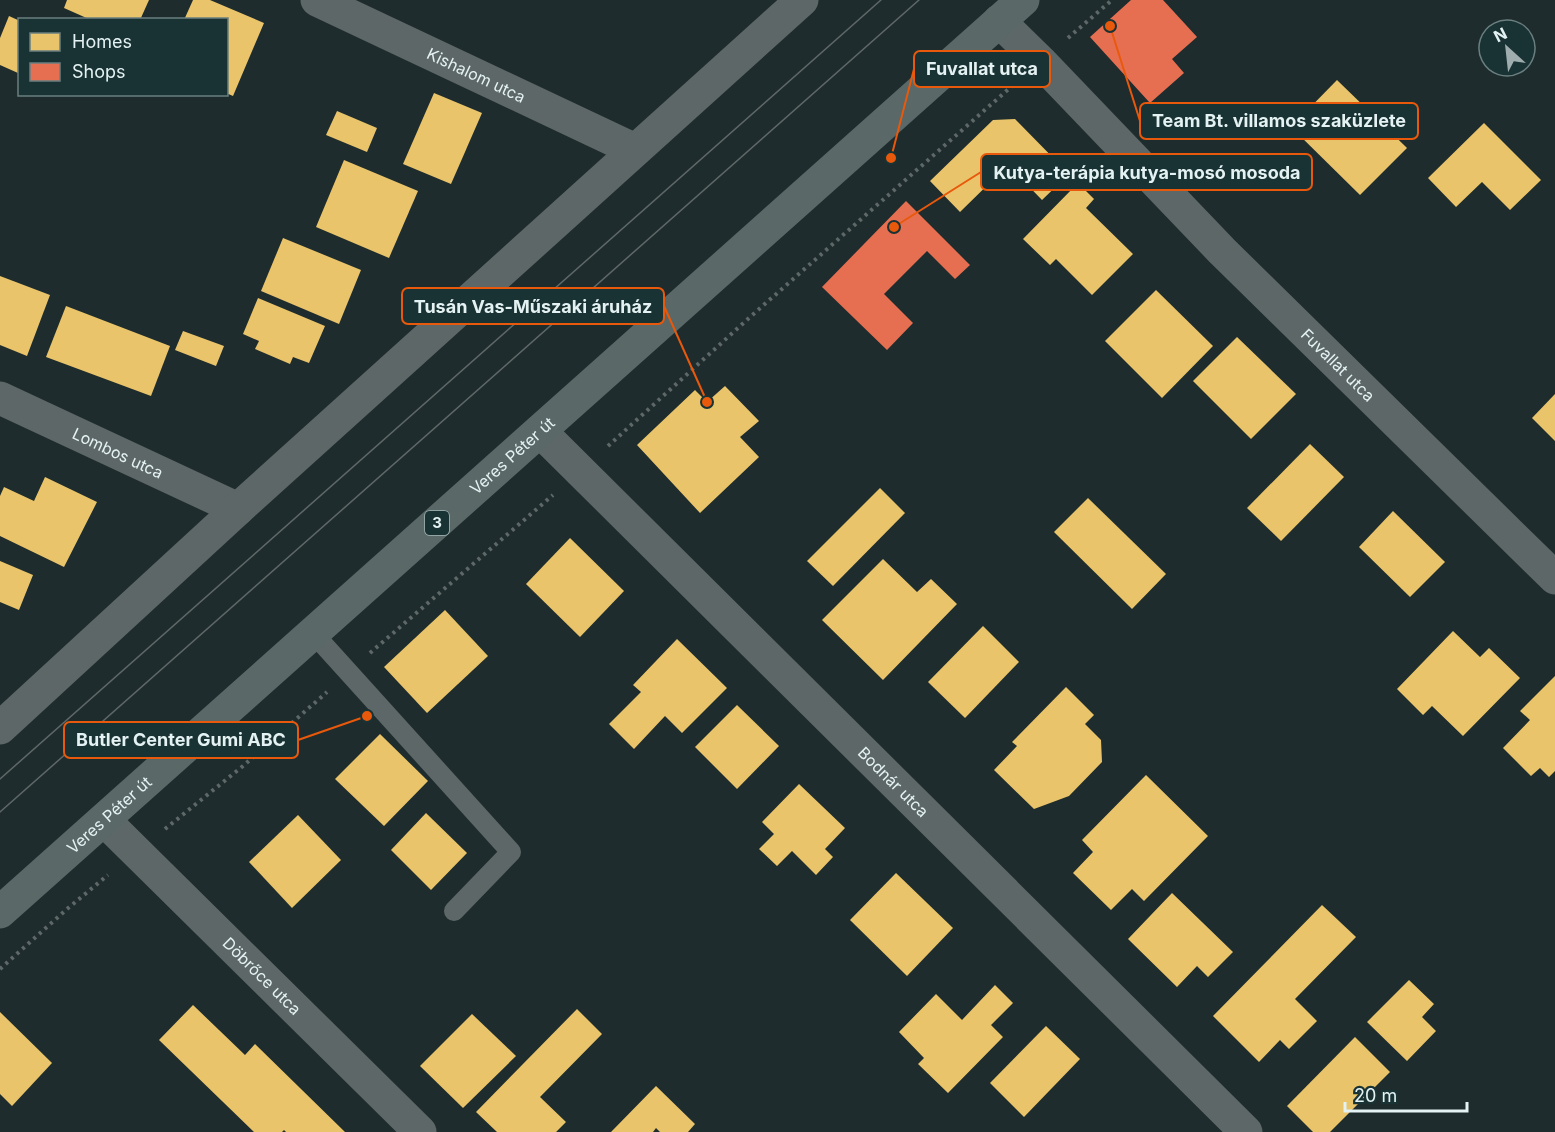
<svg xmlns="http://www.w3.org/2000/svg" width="1555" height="1132" font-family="Inter,sans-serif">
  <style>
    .homes { fill: #e9c46a }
    .shops { fill: #e76f51 }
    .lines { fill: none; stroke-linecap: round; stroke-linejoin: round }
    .path { stroke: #5e6868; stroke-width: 4; stroke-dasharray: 3 4.5; stroke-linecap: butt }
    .lane { stroke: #5d6767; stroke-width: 20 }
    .street { stroke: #5d6767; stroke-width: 33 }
    .primary { stroke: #5a6868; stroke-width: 33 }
    .tram { stroke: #5e6868; stroke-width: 1.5 }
    .labels { text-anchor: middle; stroke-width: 6; stroke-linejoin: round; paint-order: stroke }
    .shield { fill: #193233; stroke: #a7b8b9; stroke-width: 1.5 }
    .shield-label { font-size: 15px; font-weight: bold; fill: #e4f2f3 }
    .street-label { font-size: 16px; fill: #e4f2f3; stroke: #193233 }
    .leader { fill: none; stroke: #e8590c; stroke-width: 2 }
    .callout-dot { fill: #e8590c; stroke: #193233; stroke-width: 2 }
    .callout { fill: #193233; stroke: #e8590c; stroke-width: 2 }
    .callout-label { font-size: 18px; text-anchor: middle; font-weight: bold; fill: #e4f2f3 }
  </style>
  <rect width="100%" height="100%" fill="#1f2c2d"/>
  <!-- homes -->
  <g class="homes">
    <polygon points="67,0 149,0 140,20 91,20 64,8"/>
    <polygon points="193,0 210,0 264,23 233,96 226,93 226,20 184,20"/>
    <polygon points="9,16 20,21 20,69 18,73 0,65 0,38"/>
    <polygon points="1337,80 1407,148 1360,195 1291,127"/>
    <polygon points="434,93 482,113 451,184 403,164"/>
    <polygon points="337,111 377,128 367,152 326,135"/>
    <polygon points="1015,119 1069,174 1042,200 1008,165 960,212 930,181 993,120"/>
    <polygon points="1484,123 1541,180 1510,210 1482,182 1456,207 1428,178"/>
    <polygon points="344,160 418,191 389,258 316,227"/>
    <polygon points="1078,183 1094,199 1086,208 1133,254 1092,295 1056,259 1050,265 1023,239"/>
    <polygon points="283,238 361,270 339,324 261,291"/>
    <polygon points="0,276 50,295 27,356 0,345"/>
    <polygon points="1156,290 1213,346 1162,398 1105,341"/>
    <polygon points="258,298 325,326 309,363 293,357 290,364 255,349 259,341 243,334"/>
    <polygon points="66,306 170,346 151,396 46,357"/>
    <polygon points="183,331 224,346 216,366 175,350"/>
    <polygon points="1237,337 1296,394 1251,439 1193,381"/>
    <polygon points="725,386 759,421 740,437 759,457 700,513 637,445 695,390 707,402"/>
    <polygon points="1555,394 1555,441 1532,418"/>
    <polygon points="1310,444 1344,477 1281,541 1247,508"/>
    <polygon points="45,477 97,502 64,567 0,536 0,496 4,487 34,501"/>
    <polygon points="880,488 905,513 833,586 807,561"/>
    <polygon points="1088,498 1166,574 1132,609 1054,532"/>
    <polygon points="1393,511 1445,562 1410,597 1359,547"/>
    <polygon points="570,538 624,591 580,637 526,584"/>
    <polygon points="883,559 917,592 931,579 957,604 883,680 822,620"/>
    <polygon points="0,561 33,575 19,610 0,602"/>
    <polygon points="445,610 488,656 427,713 384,667"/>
    <polygon points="983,626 1019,662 965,718 928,682"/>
    <polygon points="1453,631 1480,657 1489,648 1520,678 1463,736 1432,706 1423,715 1397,689"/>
    <polygon points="677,639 727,688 682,733 665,716 634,749 609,724 641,692 633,685"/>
    <polygon points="1555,676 1555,771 1549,777 1540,768 1531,776 1503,748 1530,720 1520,711"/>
    <polygon points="1066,687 1094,715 1085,724 1101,740 1102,762 1069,796 1034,809 994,770 1017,746 1012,742"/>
    <polygon points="737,705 779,746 737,789 695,747"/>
    <polygon points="380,734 428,781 384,826 335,779"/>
    <polygon points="1146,775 1208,836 1144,901 1132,889 1111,910 1073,873 1093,852 1082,840"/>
    <polygon points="799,784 845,828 825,849 833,857 816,875 792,851 777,866 759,849 774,834 762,822"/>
    <polygon points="426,813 467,853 431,890 391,850"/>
    <polygon points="298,815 341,860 292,908 249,862"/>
    <polygon points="896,873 953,928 907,976 850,920"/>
    <polygon points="1172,893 1233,952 1208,977 1197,966 1177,987 1128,939"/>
    <polygon points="1322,905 1356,937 1295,999 1317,1021 1289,1049 1280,1040 1259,1062 1213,1016"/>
    <polygon points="1409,980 1434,1004 1422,1017 1436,1031 1407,1061 1367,1022"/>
    <polygon points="995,985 1013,1003 991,1025 1003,1037 948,1093 918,1064 924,1058 899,1032 936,994 962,1020"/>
    <polygon points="193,1005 245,1055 255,1044 345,1132 286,1132 284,1130 282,1132 254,1132 159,1040"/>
    <polygon points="577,1009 602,1034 540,1097 566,1122 556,1132 497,1132 476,1112"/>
    <polygon points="0,1012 52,1063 12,1106 0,1094"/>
    <polygon points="472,1014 516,1056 463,1108 420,1066"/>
    <polygon points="1046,1026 1080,1059 1024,1117 990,1083"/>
    <polygon points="1355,1037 1390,1072 1330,1132 1313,1132 1287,1106"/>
    <polygon points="656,1086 695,1124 688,1132 660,1132 656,1128 653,1132 611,1132"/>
  </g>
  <!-- shops -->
  <g class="shops">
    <polygon points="1131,0 1163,0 1197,37 1172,59 1184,73 1150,103 1090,37"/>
    <polygon points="906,201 970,265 955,279 927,251 884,294 913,323 887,350 822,287"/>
  </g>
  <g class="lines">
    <!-- path -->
    <g class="path">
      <polyline points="1068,38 1112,0"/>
      <polyline points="608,446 749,318 1012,86"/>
      <polyline points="370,653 553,495"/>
      <polyline points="165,829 243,766 327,692"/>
      <polyline points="0,969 67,909 108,875"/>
    </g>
    <!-- lane -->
    <polyline class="lane" points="313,633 511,852 454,911"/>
    <!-- street -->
    <g class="street">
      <path id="s1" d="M317,0L635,150"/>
      <path id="s2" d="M999,21L1040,61L1222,251L1555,578"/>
      <path id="s3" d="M0,398L238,509"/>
      <path id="s4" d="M540,431L1246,1132"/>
      <polyline points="0,728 238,509 802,0"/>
      <path id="s5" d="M104,820L420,1132"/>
    </g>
    <!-- primary -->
    <path class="primary" id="s6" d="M0,912L1023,0"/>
    <!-- tram -->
    <g class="tram">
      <polyline points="0,779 881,0"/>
      <polyline points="0,812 919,0"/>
    </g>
  </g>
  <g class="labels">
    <!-- shield labels -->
    <rect class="shield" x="425" y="511" width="24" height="24" rx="4.5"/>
    <g class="shield-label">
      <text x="437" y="528">3</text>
    </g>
    <!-- street labels -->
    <g class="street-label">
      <text dy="6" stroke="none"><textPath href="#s1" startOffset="176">Kishalom utca</textPath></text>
      <text dy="6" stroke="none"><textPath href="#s2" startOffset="483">Fuvallat utca</textPath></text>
      <text dy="6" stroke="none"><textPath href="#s3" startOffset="130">Lombos utca</textPath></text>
      <text dy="6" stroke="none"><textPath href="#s6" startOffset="686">Veres Péter út</textPath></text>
      <text dy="6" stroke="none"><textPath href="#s4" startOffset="498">Bodnár utca</textPath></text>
      <text dy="6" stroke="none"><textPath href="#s6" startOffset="146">Veres Péter út</textPath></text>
      <text dy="6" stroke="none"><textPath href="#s5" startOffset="222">Döbrőce utca</textPath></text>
    </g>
  </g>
  <!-- callouts -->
  <path class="leader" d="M891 158L914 69M1110 26L1140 121M894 227L981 172M707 402L664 306M367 716L298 740"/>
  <g class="callout-dot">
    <circle cx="891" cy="158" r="6"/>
    <circle cx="1110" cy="26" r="6"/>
    <circle cx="894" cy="227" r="6"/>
    <circle cx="707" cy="402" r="6"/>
    <circle cx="367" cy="716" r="6"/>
  </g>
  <g class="callout">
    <rect x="914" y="51" width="136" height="36" rx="6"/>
    <rect x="1140" y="103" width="278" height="36" rx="6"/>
    <rect x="981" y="154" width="331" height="36" rx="6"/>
    <rect x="402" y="288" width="262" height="36" rx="6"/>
    <rect x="64" y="722" width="234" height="36" rx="6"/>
  </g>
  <g class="callout-label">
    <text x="982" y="75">Fuvallat utca</text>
    <text x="1279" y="127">Team Bt. villamos szaküzlete</text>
    <text x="1147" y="179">Kutya-terápia kutya-mosó mosoda</text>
    <text x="533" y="313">Tusán Vas-Műszaki áruház</text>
    <text x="181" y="746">Butler Center Gumi ABC</text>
  </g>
  <!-- legend -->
  <rect x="18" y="18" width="210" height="78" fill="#193233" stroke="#6a7f80" stroke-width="1.5"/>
  <rect x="30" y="33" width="30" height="18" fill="#e9c46a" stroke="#6a7f80" stroke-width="1.5"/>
  <text x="72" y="48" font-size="18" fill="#e4f2f3">Homes</text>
  <rect x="30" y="63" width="30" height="18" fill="#e76f51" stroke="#6a7f80" stroke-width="1.5"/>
  <text x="72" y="78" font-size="18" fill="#e4f2f3">Shops</text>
  <!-- north arrow -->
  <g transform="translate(1507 48) rotate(333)"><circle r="28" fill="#193233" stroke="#6a7f80" stroke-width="1.5"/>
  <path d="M0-4.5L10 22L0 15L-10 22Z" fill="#9fadae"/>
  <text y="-9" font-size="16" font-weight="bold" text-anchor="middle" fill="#e4f2f3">N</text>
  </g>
  <!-- scale -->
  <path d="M1345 1102v9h122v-9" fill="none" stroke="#e4f2f3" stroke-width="3"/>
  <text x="1354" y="1102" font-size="18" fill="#e4f2f3" stroke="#193233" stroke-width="4.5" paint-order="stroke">20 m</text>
</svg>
